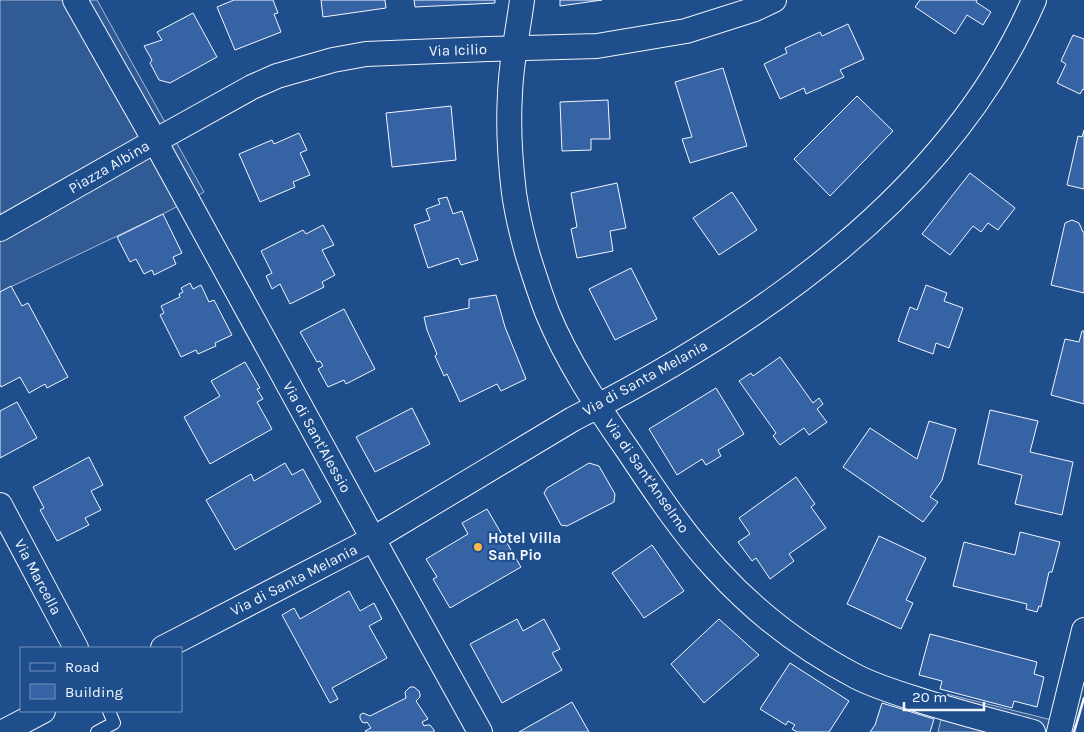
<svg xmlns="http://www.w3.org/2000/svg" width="1084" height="732" font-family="Karla,sans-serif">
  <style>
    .parking { fill: #305b95; stroke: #a8bbd7 }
    .building { fill: #3563a3; stroke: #f2f6ff }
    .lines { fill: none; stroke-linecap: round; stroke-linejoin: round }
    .lane-casing { stroke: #f2f6ff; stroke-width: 14 }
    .street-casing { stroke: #f2f6ff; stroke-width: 26 }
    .lane { stroke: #1f4e8c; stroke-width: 12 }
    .street { stroke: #1f4e8c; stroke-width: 24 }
    .wall { stroke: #f2f6ff; stroke-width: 2.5 }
    .poi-dot { fill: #ffb74d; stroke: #1f4e8c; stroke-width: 2 }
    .labels { text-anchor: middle; stroke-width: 4; stroke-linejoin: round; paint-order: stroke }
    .street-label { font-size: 15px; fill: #f2f6ff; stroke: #1f4e8c }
    .poi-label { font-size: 15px; font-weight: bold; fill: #f2f6ff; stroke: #1f4e8c; text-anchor: start }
  </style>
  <rect width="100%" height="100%" fill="#1f4e8c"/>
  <!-- parking -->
  <g class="parking">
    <polygon points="0,0 97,0 204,192 163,214 0,292"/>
    <polygon points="947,694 1076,726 1074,732 938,732"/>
  </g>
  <!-- building -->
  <g class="building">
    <polygon points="234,0 273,0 278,13 274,14 281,32 235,50 217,7"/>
    <polygon points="321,0 385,0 386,8 323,17"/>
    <polygon points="414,0 495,0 495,3 415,7"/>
    <polygon points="560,0 602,0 560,6"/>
    <polygon points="920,0 977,0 976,2 991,12 983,25 967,15 955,34 915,7"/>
    <polygon points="193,13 217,57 170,83 159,80 150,63 152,60 144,46 162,40 157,32"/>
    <polygon points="848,24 864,59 840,70 844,77 806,94 804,88 780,99 764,64 787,53 785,48 820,32 822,36"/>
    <polygon points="1073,35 1084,39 1084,90 1083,89 1080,94 1057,83 1066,64 1061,61"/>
    <polygon points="723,68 747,146 690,163 682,139 692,137 675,82"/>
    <polygon points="857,96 893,131 830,196 794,159"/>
    <polygon points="608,100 610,139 591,139 591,150 562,151 560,102"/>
    <polygon points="451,106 456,160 392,167 386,113"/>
    <polygon points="1084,130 1084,189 1067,185 1078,136 1082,137"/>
    <polygon points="299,133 307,150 300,153 310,175 293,182 295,187 260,202 239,154 272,140 274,144"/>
    <polygon points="970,173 1015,208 998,230 988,223 981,232 973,226 950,255 922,234"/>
    <polygon points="617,183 626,228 610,231 613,251 577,258 571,229 577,227 571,193"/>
    <polygon points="732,192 757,230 719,255 693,218"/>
    <polygon points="447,197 453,214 462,211 478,260 461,265 458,258 428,268 414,225 430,220 426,209 440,204 438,199"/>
    <polygon points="163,214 182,253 173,257 176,264 154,275 152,270 144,274 136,259 130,262 117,237"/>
    <polygon points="1072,220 1079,223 1083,232 1084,232 1084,293 1051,285 1065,223"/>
    <polygon points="323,225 334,245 322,250 335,275 322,282 324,287 290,304 280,284 272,289 266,276 272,273 261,251 303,230 306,234"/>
    <polygon points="631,268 657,319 615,340 589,289"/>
    <polygon points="190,283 193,289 201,285 209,302 214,300 232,335 215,343 216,346 198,354 196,350 181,357 160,315 164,313 161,306 180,297 179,294 183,292 181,288"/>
    <polygon points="926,285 947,293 944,301 963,308 949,348 936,343 933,354 898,341 910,307 917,310"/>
    <polygon points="11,286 22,306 28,303 68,377 47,388 45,384 29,393 20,377 1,387 0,385 0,292"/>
    <polygon points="496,295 505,327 526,379 501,391 497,384 460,402 447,374 444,376 435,356 437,354 427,330 424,317 469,308 469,299"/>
    <polygon points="344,309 375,369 346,384 344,380 328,387 318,369 323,366 320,361 317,362 300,332"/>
    <polygon points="1082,331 1084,331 1084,404 1051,395 1065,339 1079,342"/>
    <polygon points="780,357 813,403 819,398 823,404 817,409 827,422 809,435 804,428 780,445 773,436 776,433 739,381 751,373 753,376"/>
    <polygon points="245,362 260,388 257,389 263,399 257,402 272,429 210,464 184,417 220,396 211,381"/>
    <polygon points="716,388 744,434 718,450 721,456 706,465 702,459 677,475 649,429"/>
    <polygon points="17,402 37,438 0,458 0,411"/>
    <polygon points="412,408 430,444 375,472 356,437"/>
    <polygon points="990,410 1038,421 1030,452 1073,462 1062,515 1015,504 1022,475 978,464"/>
    <polygon points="929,421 956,429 942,480 930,497 938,502 923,522 843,467 870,428 917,459"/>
    <polygon points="89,457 103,485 91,491 101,510 85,518 89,525 57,541 40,510 44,508 33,487"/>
    <polygon points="285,463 292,475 303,469 321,502 235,550 206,500 251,474 254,481"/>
    <polygon points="589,463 599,466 615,494 614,502 567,526 561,525 544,493 547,488"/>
    <polygon points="796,477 815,504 811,507 826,528 789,554 794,561 770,579 756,558 752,561 738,542 750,534 739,518"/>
    <polygon points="487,509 521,567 450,608 433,579 437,577 426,559 468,534 462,523"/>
    <polygon points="1020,532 1060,542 1052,572 1049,572 1041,607 1039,606 1037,612 1026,609 1027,604 953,586 964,542 1015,555"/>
    <polygon points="879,536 926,558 906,600 913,603 901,629 847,604"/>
    <polygon points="652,545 684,591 644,618 612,573"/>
    <polygon points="349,591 360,611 374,603 382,619 369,626 387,658 332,688 338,699 330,703 282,615 294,608 300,619"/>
    <polygon points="517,619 523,631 544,619 560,649 552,653 562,670 502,703 470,644"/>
    <polygon points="719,619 759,655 704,703 671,664"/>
    <polygon points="930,634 1037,662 1034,674 1044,677 1037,707 1014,701 1012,708 940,689 942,681 919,675"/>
    <polygon points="790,663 849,701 829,732 797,732 792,729 795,725 788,721 786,725 760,709"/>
    <polygon points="410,687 414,687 419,691 420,694 420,697 416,701 428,719 422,722 424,726 427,725 430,725 434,730 434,732 366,732 365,731 371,728 367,722 365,723 362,722 360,718 360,715 363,713 370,716 406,698 405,692"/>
    <polygon points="572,702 589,732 519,732"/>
    <polygon points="882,703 934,719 930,732 870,732 875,725"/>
  </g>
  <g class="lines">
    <defs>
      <polyline id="lane" points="97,732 114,723 109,711"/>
      <g id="street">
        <path d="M522,0C518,31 511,62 510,94C508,126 510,160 514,193C517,214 522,235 528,256C534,275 540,294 547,312C567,361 597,406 627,449C655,491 682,532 716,569C756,613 805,650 857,677C875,686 894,692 913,698C952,711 993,721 1033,732"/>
        <polyline points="0,229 155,141 75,0"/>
        <polyline points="0,505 76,648"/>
        <path d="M163,648L373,539L573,419C757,325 949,196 1034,0"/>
        <polyline points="3,732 43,711"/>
        <polyline points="480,732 373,539 155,141 252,87 277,76 333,60 366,54 488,49 597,46 686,31 755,9 774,0"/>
        <polyline points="1059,732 1084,630"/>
      </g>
    </defs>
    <!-- lane casing -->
    <use href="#lane" class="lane-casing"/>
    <!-- street casing -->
    <use href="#street" class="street-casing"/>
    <!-- lane -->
    <use href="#lane" class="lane"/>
    <!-- street -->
    <use href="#street" class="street"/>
    <!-- wall -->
    <polyline class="wall" points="1074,732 1084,698"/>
  </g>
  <!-- markers -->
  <circle class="poi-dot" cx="478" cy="547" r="5"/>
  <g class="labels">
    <!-- street labels -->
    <g class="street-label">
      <text transform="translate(458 50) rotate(-2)" y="5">Via Icilio</text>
      <text transform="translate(109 167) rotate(-30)" y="5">Piazza Albina</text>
      <text transform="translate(645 378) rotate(-29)" y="5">Via di Santa Melania</text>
      <text transform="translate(317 437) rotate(61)" y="5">Via di Sant'Alessio</text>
      <text transform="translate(647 476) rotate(55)" y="5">Via di Sant'Anselmo</text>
      <text transform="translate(38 577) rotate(62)" y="5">Via Marcella</text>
      <text transform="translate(294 580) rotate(-27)" y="5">Via di Santa Melania</text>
    </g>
    <!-- poi labels -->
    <g class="poi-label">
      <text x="488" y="543">Hotel Villa<tspan x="488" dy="17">San Pio</tspan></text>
    </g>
  </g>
  <!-- legend -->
  <rect x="20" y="647" width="162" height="65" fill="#1f4e8c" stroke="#7391ba"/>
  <rect x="30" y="663" width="25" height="8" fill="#1f4e8c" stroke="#7391ba"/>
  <text x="65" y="672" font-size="15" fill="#f2f6ff">Road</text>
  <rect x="30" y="684" width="25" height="15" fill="#3563a3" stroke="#7391ba"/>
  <text x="65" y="697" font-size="15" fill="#f2f6ff">Building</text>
  <!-- scale -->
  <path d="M904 702v8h80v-8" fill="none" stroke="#f2f6ff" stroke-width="2.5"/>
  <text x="912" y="702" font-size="15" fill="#f2f6ff" stroke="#1f4e8c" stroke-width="4" paint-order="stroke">20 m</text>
</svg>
